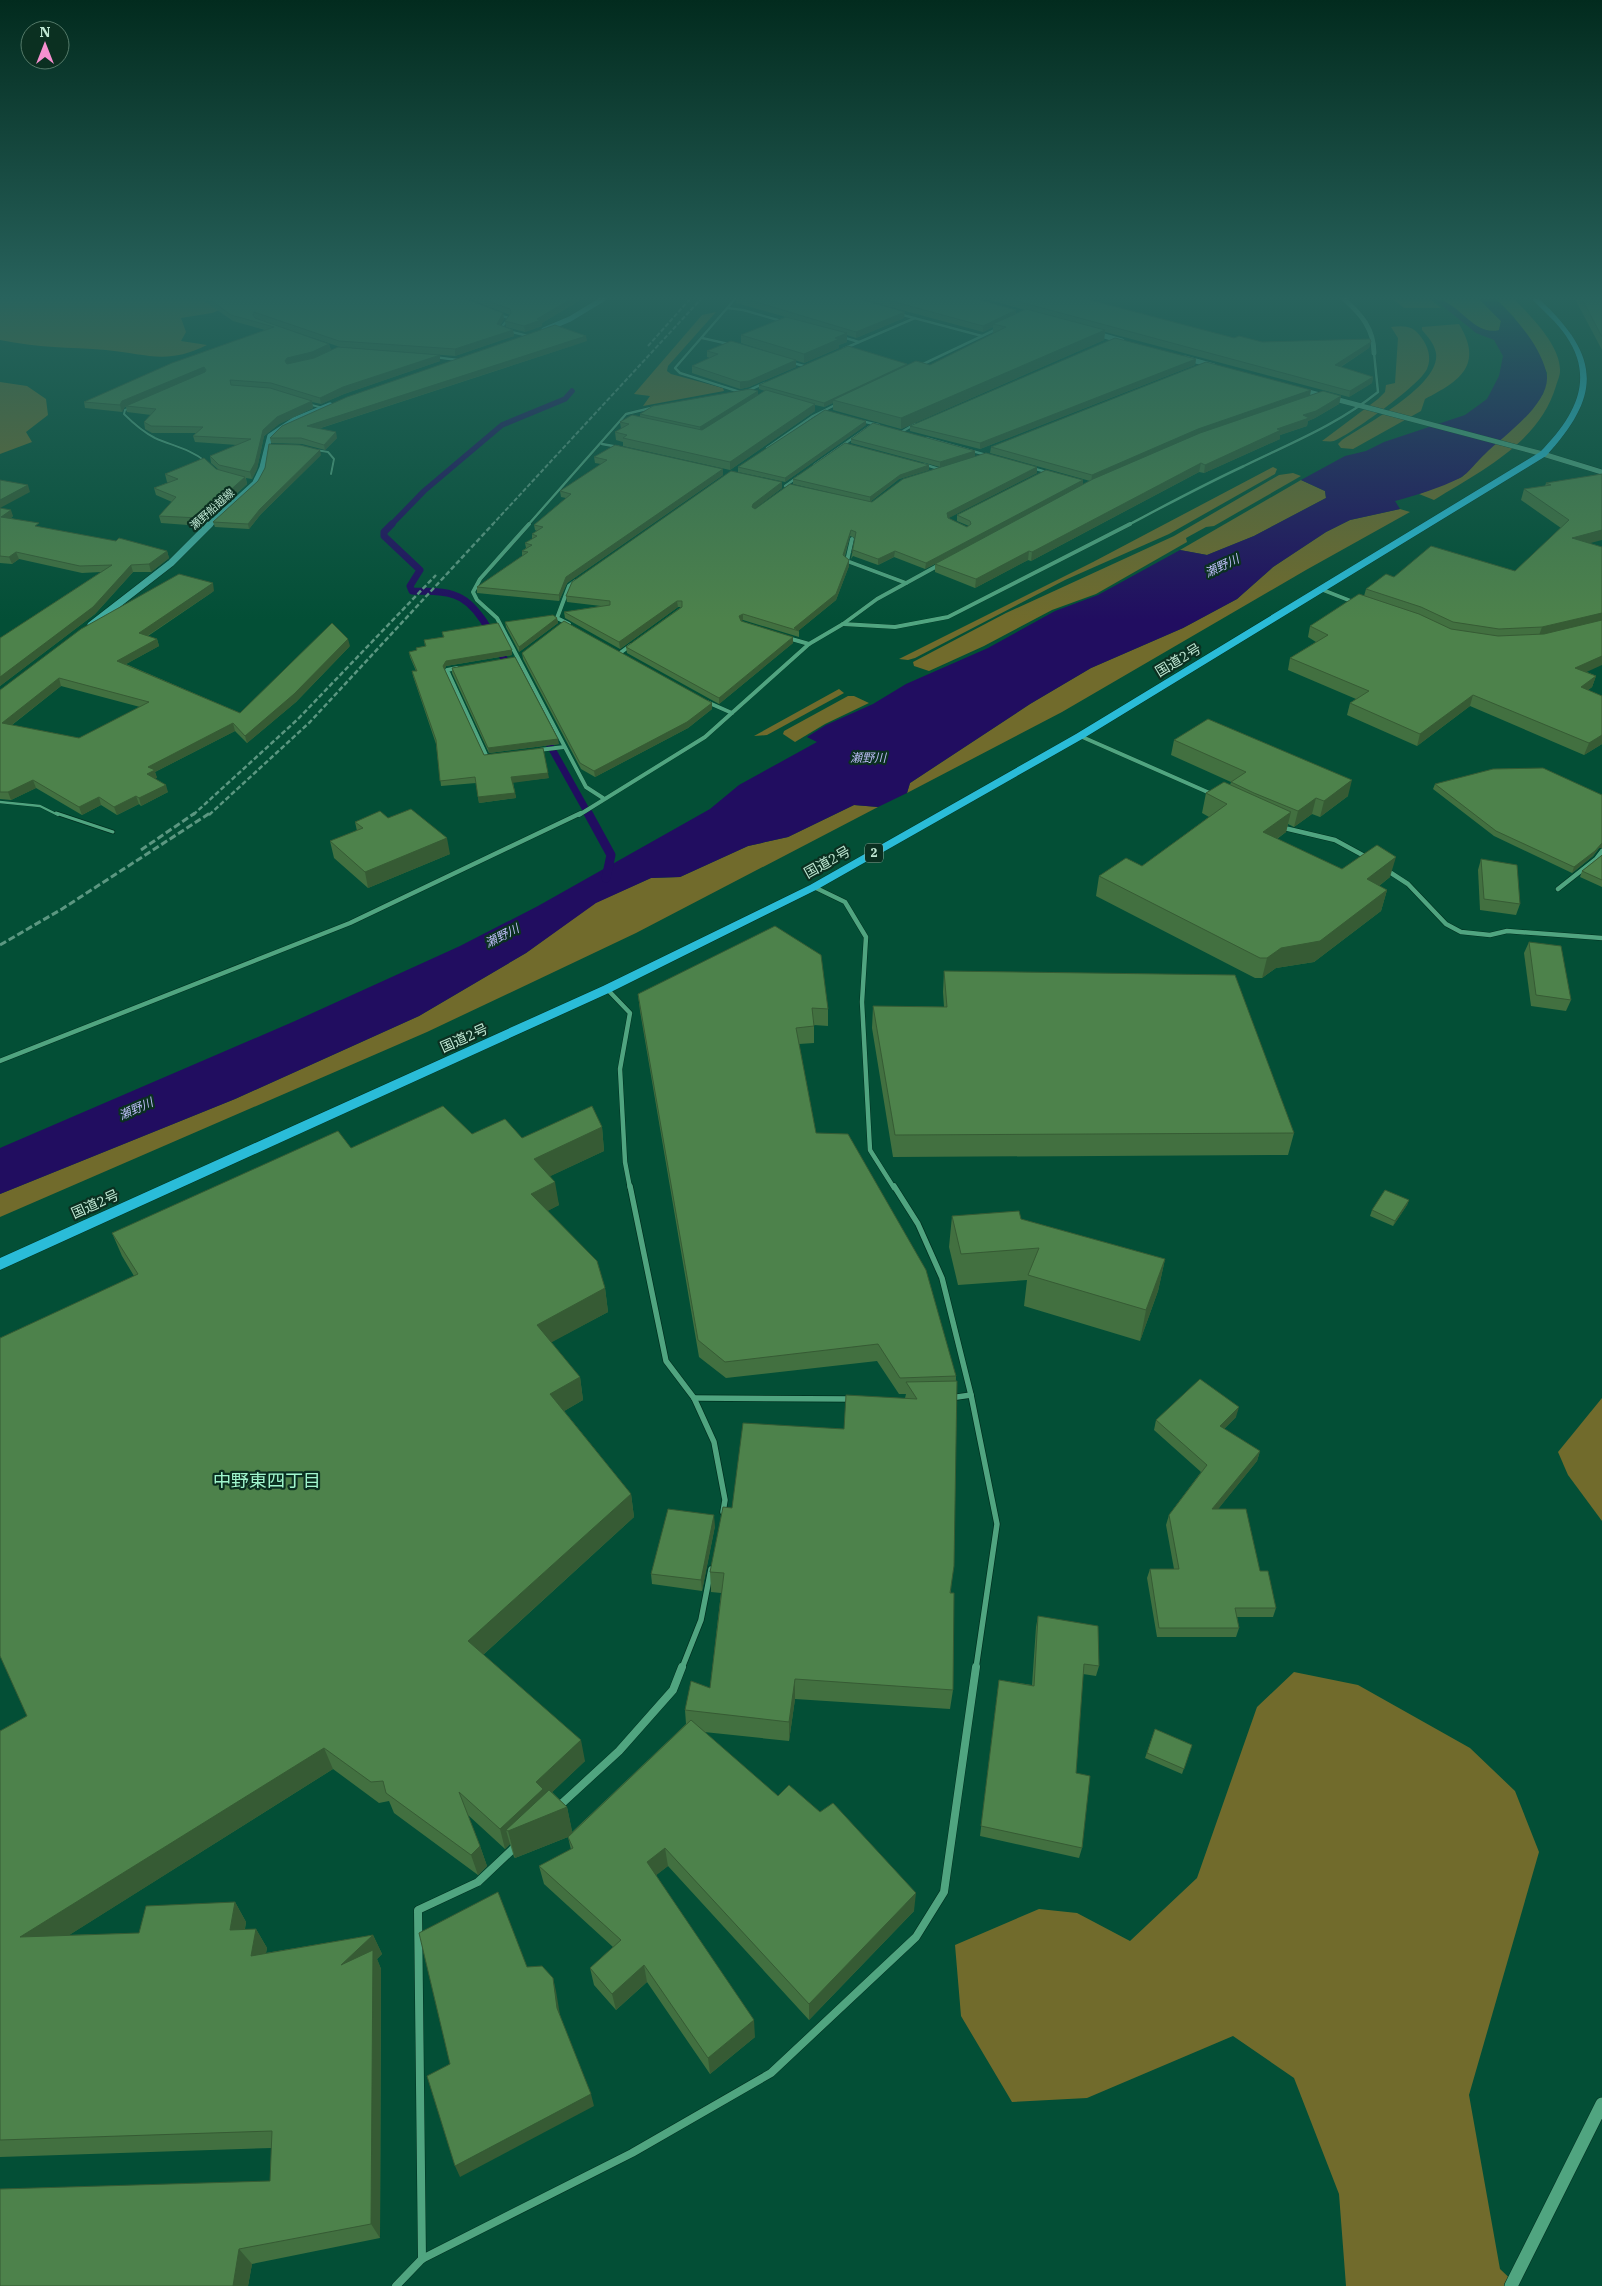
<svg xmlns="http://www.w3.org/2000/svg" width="1602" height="2286" font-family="'IBM Plex Serif','Noto Sans JP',serif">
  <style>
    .green { fill: #716b2c }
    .water { fill: #210d60 }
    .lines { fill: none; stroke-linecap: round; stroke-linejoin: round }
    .stream-far2 { stroke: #210d60; stroke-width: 5.5 }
    .stream-far1 { stroke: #210d60; stroke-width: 7 }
    .stream { stroke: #210d60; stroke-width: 9 }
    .service-far2-casing { stroke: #003120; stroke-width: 2.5 }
    .service-far1-casing { stroke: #003120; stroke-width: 3 }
    .service-casing { stroke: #003120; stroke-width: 4.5 }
    .minor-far4-casing { stroke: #003120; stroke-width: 3 }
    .minor-far3-casing { stroke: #003120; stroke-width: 4.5 }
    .minor-far2-casing { stroke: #003120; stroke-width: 5.5 }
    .minor-far1-casing { stroke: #003120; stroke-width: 7 }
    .minor-casing { stroke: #003120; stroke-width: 9 }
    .tertiary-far1-casing { stroke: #003120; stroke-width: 5.5 }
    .tertiary-casing { stroke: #003120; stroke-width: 14 }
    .secondary-far1-casing { stroke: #003120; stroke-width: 6 }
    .secondary-casing { stroke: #003120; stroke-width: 8 }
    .trunk-casing { stroke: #003120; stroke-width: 1 }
    .service-far2 { stroke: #50a580; stroke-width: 2 }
    .service-far1 { stroke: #50a580; stroke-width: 2.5 }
    .service { stroke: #50a580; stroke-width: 3 }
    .minor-far4 { stroke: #50a580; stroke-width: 2.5 }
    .minor-far3 { stroke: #50a580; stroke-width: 4 }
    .minor-far2 { stroke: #50a580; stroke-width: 4.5 }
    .minor-far1 { stroke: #50a580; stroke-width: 5.5 }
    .minor { stroke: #50a580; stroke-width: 8 }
    .tertiary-far1 { stroke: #50a580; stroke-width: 5 }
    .tertiary { stroke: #50a580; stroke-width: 13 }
    .secondary-far1 { stroke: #42ada1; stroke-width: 5.5 }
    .secondary { stroke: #42ada1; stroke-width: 7 }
    .trunk { fill: #2abcd8; fill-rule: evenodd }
    .rail-far2 { stroke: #5c9781; stroke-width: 2; stroke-dasharray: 4.5 2; stroke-linecap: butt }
    .rail-far1 { stroke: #5c9781; stroke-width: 2.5; stroke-dasharray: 5 2.5; stroke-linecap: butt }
    .rail { stroke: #5c9781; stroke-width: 3; stroke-dasharray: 7 3; stroke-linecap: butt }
    .wall { fill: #427040; fill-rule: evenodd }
    .shaded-wall { fill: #365b34 }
    .building { fill: #4d824b; stroke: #365b34; fill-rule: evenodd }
    .labels { text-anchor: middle; stroke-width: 4.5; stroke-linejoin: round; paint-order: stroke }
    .far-street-label { font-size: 11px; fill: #bfe7d3; stroke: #0b3021 }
    .far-water-label { font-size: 12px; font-style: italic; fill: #bcbdf5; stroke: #0b3021 }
    .shield { fill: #0b3021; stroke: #89b09e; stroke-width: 1 }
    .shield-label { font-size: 12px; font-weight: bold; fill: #bfe7d3 }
    .street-label { font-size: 14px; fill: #bfe7d3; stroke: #0b3021 }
    .near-neighbourhood-label { font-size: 18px; fill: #a1f6ce; stroke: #0b3021 }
  </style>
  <rect width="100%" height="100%" fill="#034f36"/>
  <!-- green -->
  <g class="green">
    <path d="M0,299H218L227,307L212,313L181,318L186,332L181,341L207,345C167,365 147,354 106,350C69,347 38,348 0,340Z"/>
    <polygon points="1393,299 1430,299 1441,308 1404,308"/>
    <path d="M1442,299H1479L1501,321L1499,331C1480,335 1456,311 1442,299Z"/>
    <path d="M1496,299H1514C1531,316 1561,346 1560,371C1560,376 1557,382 1556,386C1539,443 1481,471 1434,500L1419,494L1462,477L1543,394L1547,373L1533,345L1513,316Z"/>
    <polygon points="716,312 668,366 667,371 671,374 723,388 724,391 643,406 650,396 634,394 702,315"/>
    <path d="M1459,324C1484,365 1460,381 1425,399L1421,411L1353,449L1341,448L1338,444L1342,440C1366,424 1441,385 1436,353C1434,343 1428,337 1422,330V327Z"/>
    <path d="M1391,327C1404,325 1414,326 1421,337C1428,346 1432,358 1427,369C1420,385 1351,434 1334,441C1330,442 1326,441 1322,441L1378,399L1385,392L1386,385L1395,383L1398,338Z"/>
    <polygon points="0,382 27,386 46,399 48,415 26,432 32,442 0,454"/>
    <polygon points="1273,467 1277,469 1275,474 1169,534 1065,580 915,658 908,660 899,659 1093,562"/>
    <polygon points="1293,473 1301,476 1214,526 1206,527 1186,538 1187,542 1096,594 1052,610 984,646 929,671 914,666 913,662 1006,613 1174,536 1279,475"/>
    <polygon points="1301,480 1325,491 1326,498 1254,536 1207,555 1180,550"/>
    <polygon points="1400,509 1410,512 1306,570 1062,712 907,793 910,783 1030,704 1091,668 1183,628 1237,599 1273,567 1326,532 1350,520"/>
    <polygon points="839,689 844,693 767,735 754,736"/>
    <polygon points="848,696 854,696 869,703 825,724 795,742 783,734 784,731"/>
    <polygon points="854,805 878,807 636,933 427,1032 0,1217 0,1194 235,1099 419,1016 526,953 595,903 651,878 680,877 748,846 788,837"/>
    <polygon points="1602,1398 1602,1521 1568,1475 1558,1452"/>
    <polygon points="1294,1672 1358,1685 1470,1748 1515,1791 1539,1852 1469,2095 1500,2269 1518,2286 1346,2286 1339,2194 1294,2078 1233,2036 1087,2098 1012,2102 961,2016 955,1945 1039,1909 1077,1913 1130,1941 1197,1878 1257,1707"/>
  </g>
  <!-- water -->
  <path class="water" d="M1434,299C1458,299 1473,337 1499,330L1501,321L1479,299H1496C1516,319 1539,344 1546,371C1555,401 1503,436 1485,454C1477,461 1469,473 1460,478C1440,488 1417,495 1395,501L1400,509L1350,520L1326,532L1273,567L1237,599L1183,628L1091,668L1030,704L910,783L907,793L878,807L854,805L788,837L748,846L680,877L651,878L596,903L526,953L419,1016L235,1099L0,1194V1148L295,1021L460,946L538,906L710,809L739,785L817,742L807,737L826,725L873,704L906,684L988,648L1055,611L1098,595L1180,550L1207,555L1254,536L1326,498L1325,491L1301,480L1345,456L1366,451L1384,442L1465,415L1487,399L1499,376L1503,356L1494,340L1476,333Z"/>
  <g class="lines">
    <!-- stream-far2 -->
    <polyline class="stream-far2" points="391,525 424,491 502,425 565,399 572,391"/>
    <!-- stream-far1 -->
    <g class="stream-far1">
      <path d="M392,524L384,532V536L420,570L410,586L412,591C426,592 441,590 454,595C481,603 498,648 510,671"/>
      <polyline points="543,733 589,815"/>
    </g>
    <!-- stream -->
    <polyline class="stream" points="588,813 611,855 606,878"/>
    <defs>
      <g id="service-far2">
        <polyline points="308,404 323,408"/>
        <path d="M130,408L125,410L124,414C133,423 143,432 155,438C173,446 190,449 205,461"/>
        <polyline points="316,450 328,452 334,459 331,474"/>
      </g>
      <polyline id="service-far1" points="0,802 40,806 58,815"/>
      <polyline id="service" points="56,813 113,832"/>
      <g id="minor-far4">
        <polyline points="735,299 675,368 680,373 740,392"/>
        <polyline points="727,308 743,310 785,322"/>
        <polyline points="899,314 982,336"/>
        <polyline points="498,315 509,318 500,329 528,336"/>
        <polyline points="842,337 859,342"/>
        <polyline points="702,338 733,345"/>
        <polyline points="843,349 915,318"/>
        <polyline points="434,357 458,360"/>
        <polyline points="789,362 804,366"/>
        <polyline points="919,366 999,328"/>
        <polyline points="747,391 765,383"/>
        <polyline points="861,421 879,425"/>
        <polyline points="903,431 915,424"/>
        <polyline points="926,438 990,456"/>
        <polyline points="602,444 619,447"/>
        <polyline points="767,448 813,416 839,403"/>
        <polyline points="923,464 942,470"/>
        <polyline points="814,465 873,424"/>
        <polyline points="1032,468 1050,473"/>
        <polyline points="785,486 799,476"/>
        <polyline points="528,525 626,414 655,407"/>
        <path d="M1128,525C1166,505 1205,484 1244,466C1291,443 1337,425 1378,392L1374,353"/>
      </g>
      <g id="minor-far3">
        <polyline points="529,524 480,579 473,592 477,600 497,618 586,787 603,798"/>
        <polyline points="852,539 847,561 906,583"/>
        <polyline points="1323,590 1356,603"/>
        <polyline points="569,624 557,618 569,586 576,581"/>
        <polyline points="843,624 895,627 948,617 1130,524"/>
        <polyline points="788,638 809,644"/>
        <polyline points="620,653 631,645"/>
        <polyline points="457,668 447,670 487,757 490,756"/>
        <polyline points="707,702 732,713"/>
        <polyline points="1080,736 1212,794"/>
        <polyline points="539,750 564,747"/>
        <polyline points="579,815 705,737 809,644 843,624 877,599 939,565"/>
      </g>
      <g id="minor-far2">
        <polyline points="1280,827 1335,840 1368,858"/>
        <polyline points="1388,871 1408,884 1446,924 1461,932 1490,935 1507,931 1602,938"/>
        <polyline points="814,887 845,902 866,937 862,1002 870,1150 894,1188"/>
        <polyline points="1558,889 1596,859 1602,851"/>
        <polyline points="607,989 630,1013 620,1069 625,1162 630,1188"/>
        <polyline points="0,1061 350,923 581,813"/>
      </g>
      <g id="minor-far1">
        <polyline points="630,1186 666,1361 694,1398 714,1442 725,1500 723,1512"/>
        <polyline points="894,1186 918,1224 942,1278 971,1395 997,1524 976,1668"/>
        <polyline points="694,1398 851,1399"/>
        <polyline points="950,1398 971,1395"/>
        <polyline points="682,1668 701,1620 711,1569"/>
      </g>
      <g id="minor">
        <polyline points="558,1807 619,1751 673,1690 682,1667"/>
        <polyline points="422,2259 418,1910 478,1882 515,1847"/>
        <polyline points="396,2286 422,2259 632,2153 771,2073 916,1937 944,1892 976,1667"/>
      </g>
      <g id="tertiary-far1">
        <path d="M1344,299C1361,314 1374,329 1374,353"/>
        <polyline points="1094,333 1122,341"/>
        <polyline points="1185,358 1214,366"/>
        <polyline points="1301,390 1543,454 1602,472"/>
      </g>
      <polyline id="tertiary" points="1511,2286 1602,2104"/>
      <g id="secondary-far1">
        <polyline points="544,330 570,319 603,299"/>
        <polyline points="209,525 255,483 262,468 270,436 294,420 330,405"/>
      </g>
      <polyline id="secondary" points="91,625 171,563 210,524"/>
      <path id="trunk" d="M1532,299H1539C1601,356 1602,395 1546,456L1084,738L818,889L611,992L0,1270V1258L603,986L810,885L1076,734L1540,452C1572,419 1597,381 1566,336C1557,322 1544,312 1532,299Z"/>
    </defs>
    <!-- service-far2 casing -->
    <use href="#service-far2" class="service-far2-casing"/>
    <!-- service-far1 casing -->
    <use href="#service-far1" class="service-far1-casing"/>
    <!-- service casing -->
    <use href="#service" class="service-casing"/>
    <!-- minor-far4 casing -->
    <use href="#minor-far4" class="minor-far4-casing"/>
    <!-- minor-far3 casing -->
    <use href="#minor-far3" class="minor-far3-casing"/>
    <!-- minor-far2 casing -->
    <use href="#minor-far2" class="minor-far2-casing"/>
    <!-- minor-far1 casing -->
    <use href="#minor-far1" class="minor-far1-casing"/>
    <!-- minor casing -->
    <use href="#minor" class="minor-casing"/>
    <!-- tertiary-far1 casing -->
    <use href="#tertiary-far1" class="tertiary-far1-casing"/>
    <!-- tertiary casing -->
    <use href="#tertiary" class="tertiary-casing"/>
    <!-- secondary-far1 casing -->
    <use href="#secondary-far1" class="secondary-far1-casing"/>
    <!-- secondary casing -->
    <use href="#secondary" class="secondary-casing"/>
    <!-- trunk casing -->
    <use href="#trunk" class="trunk-casing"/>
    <!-- service-far2 -->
    <use href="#service-far2" class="service-far2"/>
    <!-- service-far1 -->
    <use href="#service-far1" class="service-far1"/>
    <!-- service -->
    <use href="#service" class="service"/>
    <!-- minor-far4 -->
    <use href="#minor-far4" class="minor-far4"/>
    <!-- minor-far3 -->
    <use href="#minor-far3" class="minor-far3"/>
    <!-- minor-far2 -->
    <use href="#minor-far2" class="minor-far2"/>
    <!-- minor-far1 -->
    <use href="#minor-far1" class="minor-far1"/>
    <!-- minor -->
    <use href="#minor" class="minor"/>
    <!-- tertiary-far1 -->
    <use href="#tertiary-far1" class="tertiary-far1"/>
    <!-- tertiary -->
    <use href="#tertiary" class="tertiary"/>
    <!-- secondary-far1 -->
    <use href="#secondary-far1" class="secondary-far1"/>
    <!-- secondary -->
    <use href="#secondary" class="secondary"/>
    <!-- trunk -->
    <use href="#trunk" class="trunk"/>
    <!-- rail-far2 -->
    <g class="rail-far2">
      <polyline points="648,346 690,299"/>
      <polyline points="492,525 701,299"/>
    </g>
    <!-- rail-far1 -->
    <g class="rail-far1">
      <polyline points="193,815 298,719 436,575"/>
      <polyline points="209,815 310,722 493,524"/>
    </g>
    <!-- rail -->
    <g class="rail">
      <polyline points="141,850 195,813"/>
      <polyline points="0,945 62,909 210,813"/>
    </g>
  </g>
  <!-- wall -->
  <g class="wall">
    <polygon points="201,299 466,299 503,313 504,319 500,326 513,330 514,336 455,356 340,347 272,324 329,344 331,350 440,361 344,394 321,404 312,402 313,408 279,424 264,436 257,469 252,479 246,478 247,484 201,526 161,523 159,516 172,502 156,495 154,488 169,482 167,482 165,474 216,469 219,470 211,463 210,456 237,445 195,442 193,436 196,433 152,433 145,429 144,422 151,415 127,412 126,407 124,407 122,412 85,408 84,402 265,330 233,321"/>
    <polygon points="469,299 582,299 542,323 542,326 525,332 506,327 505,321 510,315"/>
    <polygon points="736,299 860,299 904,318 856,338 847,335 847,342 839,345 839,348 804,363 741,343 741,335 786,317 736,303"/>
    <polygon points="861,299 976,299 1016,310 1016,314 1025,310 986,299 1086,299 1234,338 1262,342 1371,342 1369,348 1341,367 1373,377 1372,383 1349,397 1105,332 1104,340 901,429 833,410 833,403 824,407 815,405 815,411 730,470 623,446 623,442 616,440 615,432 621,429 620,422 640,417 640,414 758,395 765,391 759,389 759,385 907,365 930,365 993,334 993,327 983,332"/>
    <polygon points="1575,299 1602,299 1602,350"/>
    <polygon points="587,341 318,429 337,438 325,450 302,444 271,443 270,438"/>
    <polygon points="707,351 796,360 796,367 749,387 740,389 692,373 692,366 710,358 707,357"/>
    <polygon points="1196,359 1195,365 980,449 910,431 910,426"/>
    <polygon points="1310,395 1341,396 1339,404 1315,418 1308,421 1307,426 1280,435 1280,439 1204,473 1199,472 1031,561 1028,560 975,588 935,572 935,564 925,569 894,557 878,565 853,556 851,559 855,538 850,536 845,556 849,566 836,600 798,631 799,631 799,637 743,620 741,621 793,643 719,704 627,653 626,647 681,607 678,607 620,649 565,618 564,612 601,606 567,602 566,596 782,482 782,488 754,509 872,502 1037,467 1037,473 948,518 967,527 969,526 957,521 957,515 1083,480 1083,485 1090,481 990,453 991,447"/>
    <polygon points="866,425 785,482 738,472 738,467"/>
    <polygon points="851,439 975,451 975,456 940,467 851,443"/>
    <polygon points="321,455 261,514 249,529 215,527 213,522"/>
    <polygon points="594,457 723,475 567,583 559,601 477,593 477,587 522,556 522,551 526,548 525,543 532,539 532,534 537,531 535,530 534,525 566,498 561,497 560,491 601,464 595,463"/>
    <polygon points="929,465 929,470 899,479 870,502 793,484 793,479"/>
    <polygon points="1602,474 1590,543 1587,672 1596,676 1592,687 1588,690 1602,696 1602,744 1584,755 1470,706 1417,746 1347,715 1350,703 1356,699 1288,670 1290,658 1316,642 1308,637 1310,626 1364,596 1366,589 1394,577 1515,571 1561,528 1521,500 1524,489 1545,486 1546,483"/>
    <polygon points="0,508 13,516 11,518 40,527 167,551 169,558 151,572 133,572 95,614 0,686 0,638 101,572 82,573 19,559 12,564 0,563"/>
    <path d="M214,591L148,636L157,639L159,646L126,664L240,713L350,646L296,702L247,743L235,731L155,772L157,778H155L168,792L141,806L139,804L117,815L101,805L82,815L36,788L11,800L0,799V690ZM61,686L140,707L79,738L12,725Z"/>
    <polygon points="557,618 558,623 519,652 506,627 505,622"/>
    <polygon points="442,632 512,655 446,666 444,670 484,755 549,778 513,782 516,798 479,803 476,783 441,786 436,744 413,676 412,671 416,671 410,657 409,652 416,651 416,648 425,646 424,640 443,637"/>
    <polygon points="522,653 712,703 712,709 688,728 595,777 581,769 523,659"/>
    <polygon points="452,668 559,744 489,753 452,673"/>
    <polygon points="1174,740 1348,796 1320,817 1312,814 1294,827 1288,824 1286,832 1277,839 1342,869 1390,877 1379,886 1387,890 1381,911 1314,962 1276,968 1262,978 1255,978 1096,896 1099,876 1142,866 1209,817 1202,813 1206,793 1230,785 1231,782 1171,755"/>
    <polygon points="1435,784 1602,795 1602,848 1599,848 1593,856 1572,873 1494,836 1433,789"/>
    <polygon points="388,818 450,854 368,888 334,858 330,841 357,831 355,822"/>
    <polygon points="1602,855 1602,887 1580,877 1582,871"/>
    <polygon points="1481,859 1520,904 1516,915 1480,910 1478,870"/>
    <polygon points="1529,942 1571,1000 1566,1011 1531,1006 1524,953"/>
    <polygon points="944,971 1294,1133 1288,1155 893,1157 872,1028 873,1006 944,1007 943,992"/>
    <polygon points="638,994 828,1009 828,1026 814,1025 814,1043 799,1044 816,1133 956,1376 951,1593 953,1690 950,1709 795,1699 789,1741 704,1732 778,1796 914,1911 809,2020 668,1866 656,1875 755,2037 710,2074 647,1982 616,2010 594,1985 590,1968 613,1947 544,1884 539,1866 571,1850 568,1837 515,1858 514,1857 510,1844 505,1849 468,1815 480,1846 487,1866 478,1875 394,1813 389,1801 379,1803 333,1769 69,1935 139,1933 235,1902 246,1922 245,1929 256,1929 267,1948 266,1953 373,1935 382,1954 377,1959 381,1969 380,2238 252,2264 248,2286 0,2286 270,2181 272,2148 0,2157 0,1731 27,1716 134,1276 122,1256 112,1233 351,1148 472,1134 522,1138 602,1127 604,1151 550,1176 559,1205 547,1211 605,1288 608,1312 551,1342 580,1377 583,1400 564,1411 631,1494 634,1517 483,1655 585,1761 552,1792 567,1807 572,1832 686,1724 685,1710 710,1688 721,1593 711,1592 710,1572 732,1508 844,1429 905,1398 906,1394 899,1394 877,1361 726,1378 699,1357 640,1011"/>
    <polygon points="1409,1200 1407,1205 1393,1226 1370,1216 1372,1210"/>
    <polygon points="952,1216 1021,1219 1165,1259 1158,1291 1140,1341 1024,1306 1027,1280 958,1285 949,1247"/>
    <polygon points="1236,1417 1224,1429 1260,1451 1257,1461 1218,1509 1260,1571 1276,1608 1273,1617 1237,1617 1239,1628 1236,1637 1157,1637 1147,1578 1150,1569 1174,1569 1166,1525 1169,1515 1201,1472 1154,1430 1156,1420"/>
    <polygon points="715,1526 702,1591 652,1584 651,1574"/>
    <polygon points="1038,1616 1099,1666 1096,1676 1083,1674 1076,1773 1082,1848 1079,1858 980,1836 999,1680 1032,1685 1036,1627"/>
    <polygon points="1155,1729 1192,1745 1182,1774 1145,1758"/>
  </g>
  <!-- shaded-wall -->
  <g class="shaded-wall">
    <polygon points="571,299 582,299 542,323 542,326 525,332 524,326"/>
    <polygon points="1016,310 1016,316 993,324 993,327 983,332 983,326"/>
    <polygon points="905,312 904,318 856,338 856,332"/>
    <polygon points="503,313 504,319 497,330 497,324"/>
    <polygon points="513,330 514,336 455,356 455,349"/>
    <polygon points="1105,330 1104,340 901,429 901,418"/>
    <polygon points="847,333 847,342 839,345 839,348 804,363 804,354 835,338"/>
    <polygon points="586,336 587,341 308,432 307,426"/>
    <polygon points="1371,342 1369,348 1334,371 1335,365"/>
    <polygon points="329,344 331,350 313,358 288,364 285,361 287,358"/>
    <polygon points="440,355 440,361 344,394 321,404 320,398 343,387"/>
    <polygon points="1196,359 1195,365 980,449 980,443"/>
    <polygon points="796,360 796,367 749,387 740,389 740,382"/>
    <polygon points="907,364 907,368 833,400 833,403 824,407 824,403"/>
    <polygon points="204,367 206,373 126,406 122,412 120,405 122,401"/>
    <polygon points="1373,377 1372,383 1349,397 1350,391"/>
    <polygon points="1311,390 1310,396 1091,482 1092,475 1198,429"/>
    <polygon points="758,391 758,396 700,432 700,427"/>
    <polygon points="1341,396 1339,404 1315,418 1308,421 1307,426 1280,435 1280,439 1204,473 1205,465"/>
    <polygon points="312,401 313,408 279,424 264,436 257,469 252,479 250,472 263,430 277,417"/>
    <polygon points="815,404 815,411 730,470 730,462"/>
    <polygon points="866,421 866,425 785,482 785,478"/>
    <polygon points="336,432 337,438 325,450 324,445"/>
    <polygon points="320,450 321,455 261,514 249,529 248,524 260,509"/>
    <polygon points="975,451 975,456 940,467 940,462"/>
    <polygon points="1201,463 1199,472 1031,561 1032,552"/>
    <polygon points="929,465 929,470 899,479 870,502 870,497 900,475"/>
    <polygon points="1037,467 1037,473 947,519 947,513"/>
    <polygon points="723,469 723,475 567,583 559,601 559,595 566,577"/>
    <polygon points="245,477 247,484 201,526 199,518"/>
    <polygon points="1083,480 1083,486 925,569 926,563"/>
    <polygon points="782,482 782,488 753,510 752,507 753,504"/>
    <polygon points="28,485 30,492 0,508 0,500"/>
    <polygon points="11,510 13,516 3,524 1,517"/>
    <polygon points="851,530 850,536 843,561 843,555"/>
    <polygon points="1602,530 1602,540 1568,549 1572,538"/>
    <polygon points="167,551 169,558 151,572 149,564"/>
    <polygon points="895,551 894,557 878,565 878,559"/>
    <polygon points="1029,551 1028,560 975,588 976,579"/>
    <polygon points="16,552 19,559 12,564 9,557"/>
    <polygon points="849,560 849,566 836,600 798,631 794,628"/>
    <polygon points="131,565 133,572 95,614 0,686 0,677"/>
    <polygon points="213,583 214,591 141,640 139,633"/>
    <polygon points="677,601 678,607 620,649 619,642"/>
    <polygon points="1602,613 1602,622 1538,638 1542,627"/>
    <polygon points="743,614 743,620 739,622 739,616"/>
    <polygon points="557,618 558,623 519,652 519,647"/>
    <polygon points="793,637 793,643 719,704 719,698"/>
    <polygon points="157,639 159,646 119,668 117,661"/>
    <polygon points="348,639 350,646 296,702 247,743 245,736"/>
    <polygon points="512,650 512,655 446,666 444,672 443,666 446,661"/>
    <polygon points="1602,656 1602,665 1571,679 1575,668"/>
    <polygon points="1596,676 1592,687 1577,699 1581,687"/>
    <polygon points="59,678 61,686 4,731 2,723"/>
    <polygon points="1473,695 1470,706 1417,746 1420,734"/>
    <polygon points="712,703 712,709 688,728 595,777 594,771"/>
    <polygon points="233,723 235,731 155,772 157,778 149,781 147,774 148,767"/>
    <polygon points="1602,735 1602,744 1584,755 1589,743"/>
    <polygon points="558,739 559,744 489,753 488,748"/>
    <polygon points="548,773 549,778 512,783 511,777"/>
    <polygon points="33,780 36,788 11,800 8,792"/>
    <polygon points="1352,780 1348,796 1320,817 1324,801"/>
    <polygon points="166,785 168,792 141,806 139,798"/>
    <polygon points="515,793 516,798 479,803 478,797"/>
    <polygon points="136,796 139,804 117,815 114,807"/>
    <polygon points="99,797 101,805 82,815 79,807"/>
    <polygon points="1316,798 1312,814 1294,827 1298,811"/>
    <polygon points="1291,812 1286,832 1258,852 1263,832"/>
    <polygon points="447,838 450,854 368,888 365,872"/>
    <polygon points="1601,843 1602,843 1602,848 1599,848 1593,856 1572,873 1574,867"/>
    <polygon points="1396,857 1390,877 1361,900 1367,879"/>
    <polygon points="1387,890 1381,911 1314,962 1276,968 1262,978 1267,958 1281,948"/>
    <polygon points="602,1127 604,1151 538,1182 534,1159"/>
    <polygon points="555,1182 559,1205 534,1218 531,1194"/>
    <polygon points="1409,1200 1407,1205 1393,1226 1395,1221"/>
    <polygon points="1165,1259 1158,1291 1140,1341 1146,1310"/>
    <polygon points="605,1288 608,1312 541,1348 537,1325"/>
    <polygon points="580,1377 583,1400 554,1417 550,1394"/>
    <polygon points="1239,1407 1236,1417 1217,1436 1220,1426"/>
    <polygon points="1260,1451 1257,1461 1210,1519 1212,1509"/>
    <polygon points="631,1494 634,1517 474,1663 468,1641"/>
    <polygon points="714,1515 715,1526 702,1591 701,1580"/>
    <polygon points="795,1679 795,1699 789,1741 789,1722"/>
    <polygon points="581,1740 585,1761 545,1799 567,1807 573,1835 515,1858 508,1831 506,1830 510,1844 505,1849 500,1829 536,1782"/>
    <polygon points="324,1748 333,1769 36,1956 20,1937"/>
    <polygon points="480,1846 487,1866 478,1875 471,1855"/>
    <polygon points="665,1848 668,1866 650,1880 647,1862"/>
    <polygon points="916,1893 914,1911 809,2020 809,2004"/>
    <polygon points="235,1902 246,1922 241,1949 230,1930"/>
    <polygon points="256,1929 267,1948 262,1975 251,1956"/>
    <polygon points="373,1935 382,1954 377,1959 381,1969 380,2238 371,2224 341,1965"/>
    <polygon points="644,1965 647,1982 616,2010 612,1994"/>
    <polygon points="553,1978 556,1991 561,2021 557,2008"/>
    <polygon points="754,2020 755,2037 710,2074 708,2058"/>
    <polygon points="591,2094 594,2106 460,2177 455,2166"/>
    <polygon points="239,2249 252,2264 248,2286 233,2286"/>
  </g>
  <!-- building -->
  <g class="building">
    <polygon points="209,299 466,299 503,313 497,324 513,330 455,349 339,341 254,312 253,315 255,318 329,344 312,352 287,358 285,361 287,364 314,358 338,347 440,355 343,387 320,398 271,383 230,380 231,385 270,388 312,401 277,417 263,430 255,463 250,472 219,465 210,456 251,439 193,436 203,427 151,426 144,422 156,409 126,406 205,372 206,370 204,367 122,401 120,405 84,402 172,363 274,327 231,315"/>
    <polygon points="483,299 571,299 537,319 541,320 524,326 505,321 511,313 510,309"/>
    <polygon points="746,299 860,299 905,312 856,332"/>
    <polygon points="884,299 976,299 1016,310 983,326"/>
    <polygon points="1009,299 1086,299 1234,338 1239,336 1262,342 1370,339 1371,342 1335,365 1373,377 1350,391"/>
    <polygon points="1582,299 1602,299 1602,337"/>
    <polygon points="1026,309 1105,330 901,418 833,400 916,361 930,365 1006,327 993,324"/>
    <polygon points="786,317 847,333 835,338 839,339 804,354 741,335"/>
    <polygon points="555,325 586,336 307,426 336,432 324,445 301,438 270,438 282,426 347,397"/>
    <polygon points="1115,338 1196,359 980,443 910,426"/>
    <polygon points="731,341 796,360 749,381 740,382 692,366 718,354 707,351"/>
    <polygon points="848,346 907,364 824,403 759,385"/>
    <polygon points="1206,362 1311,390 1198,429 1092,475 991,447"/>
    <polygon points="750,389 758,391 700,427 640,414 653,406"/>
    <polygon points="766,390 815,404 730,462 623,438 627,435 615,432 629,424 620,422 632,415 702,430"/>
    <polygon points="1323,391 1341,396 1316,411 1303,415 1309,418 1277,429 1281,430 1205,465 1201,463 1032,552 1029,551 976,579 935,564 1093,479 1200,433"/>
    <polygon points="825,410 866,421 785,478 738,467"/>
    <polygon points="873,423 975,451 940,462 851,439"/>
    <polygon points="845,443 929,465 900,475 870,497 793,479"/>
    <polygon points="269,444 300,445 320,450 260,509 248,524 213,522 258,481 265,468"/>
    <polygon points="615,445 723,469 566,577 559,595 477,587 528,552 522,551 532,545 525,543 537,536 532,534 543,527 534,525 571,494 560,491 607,460 594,457"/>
    <polygon points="986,453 1037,467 947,513 948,518 967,527 971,524 970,521 957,515 1046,470 1083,480 926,563 895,551 878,559 853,550 852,553 856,532 851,530 843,555 849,560 836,594 794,628 799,631 743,614 739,616 741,621 793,637 719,698 626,647 682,607 682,601 677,601 619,642 564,612 610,605 610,601 566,596 572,582 731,471 782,482 753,504 752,507 755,509 790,484 872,502 903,479"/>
    <polygon points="204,458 216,469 245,477 199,518 159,516 176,497 154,488 178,479 165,474"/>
    <polygon points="1602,474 1602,530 1572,538 1602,547 1602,613 1542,627 1499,629 1453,622 1421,607 1366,589 1386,574 1394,577 1431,546 1515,571 1569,520 1524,489 1551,485 1546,483"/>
    <polygon points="0,480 28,485 0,500"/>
    <polygon points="0,508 11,510 1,517 39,523 35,526 116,541 119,538 167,551 149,564 131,565 93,607 0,677 0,638 112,565 80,566 16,552 9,557 0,556"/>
    <path d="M179,574L213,583L139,633L157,639L117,661L240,713L332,623L348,639L294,694L245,736L233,723L148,767L155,770L147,774L166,785L139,798L136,796L114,807L99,797L79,807L33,780L8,792H0V690L81,629ZM59,678L149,702L79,738L2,723Z"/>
    <polygon points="1359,594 1419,614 1451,629 1498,636 1544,634 1602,620 1602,656 1575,668 1596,676 1581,687 1602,696 1602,735 1589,743 1473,695 1420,734 1350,703 1369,691 1290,658 1328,635 1310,626"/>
    <polygon points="553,615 557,618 519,647 505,622"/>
    <polygon points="564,621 712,703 687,722 594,771 580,763 522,653"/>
    <polygon points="498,623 512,650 446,661 443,666 484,755 543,748 548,773 511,777 515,793 478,797 475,777 440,781 436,740 412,671 417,671 409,652 417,650 416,648 426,646 424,640 444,637 442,632"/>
    <polygon points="515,657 558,739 488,748 452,668"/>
    <polygon points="1208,719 1352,780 1324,801 1316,798 1298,811 1254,793 1231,782 1246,772 1174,740"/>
    <polygon points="1543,768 1602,795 1602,843 1595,851 1574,867 1496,831 1435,784 1493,769"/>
    <polygon points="1224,782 1291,812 1263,832 1342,869 1377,845 1396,857 1367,879 1387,890 1320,941 1281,948 1267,958 1260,958 1099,876 1126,858 1142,866 1227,804 1206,793"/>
    <polygon points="411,809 447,838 365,872 330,841 363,828 355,822 380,811 388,818"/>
    <polygon points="1602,855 1602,880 1582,871 1601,856"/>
    <polygon points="1481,859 1517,865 1520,904 1484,899"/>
    <polygon points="775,926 821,955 828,1009 812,1008 814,1026 796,1028 816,1133 848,1134 926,1270 956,1376 900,1378 878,1344 725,1362 698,1340 638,994"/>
    <polygon points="1529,942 1561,946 1571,1000 1536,995"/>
    <polygon points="944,971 1235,975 1294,1133 895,1135 873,1006 947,1007"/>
    <polygon points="443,1106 472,1134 505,1119 522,1138 592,1106 602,1127 534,1159 555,1182 531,1194 597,1261 605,1288 537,1325 580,1377 550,1394 631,1494 468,1641 581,1740 536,1782 543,1789 500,1829 459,1792 480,1846 471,1855 386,1793 383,1781 371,1782 324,1748 20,1937 139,1933 146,1906 235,1902 230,1930 256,1929 251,1956 373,1935 341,1965 373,1950 371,2224 239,2249 233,2286 0,2286 0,2189 270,2181 272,2131 0,2140 0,1731 27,1716 0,1656 0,1338 138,1274 112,1233 338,1131 351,1148"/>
    <polygon points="1385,1190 1409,1200 1395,1221 1372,1210"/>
    <polygon points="1019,1211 1021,1219 1165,1259 1146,1310 1028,1275 1039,1248 961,1254 952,1216"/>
    <polygon points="1200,1379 1239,1407 1220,1426 1260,1451 1212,1509 1246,1509 1260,1571 1268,1571 1276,1608 1235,1608 1239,1628 1159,1628 1150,1569 1179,1569 1169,1515 1207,1465 1156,1420"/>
    <polygon points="957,1381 954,1566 950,1593 954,1593 953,1690 795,1679 789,1722 685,1710 691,1681 710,1688 724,1573 710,1572 723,1507 732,1508 743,1423 844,1429 846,1395 917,1399 906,1382"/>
    <polygon points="668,1509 714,1515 701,1580 651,1574"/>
    <polygon points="1038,1616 1098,1626 1099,1666 1084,1664 1076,1773 1090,1776 1082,1848 981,1826 999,1680 1034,1686"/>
    <polygon points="691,1720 778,1796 789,1785 820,1812 833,1803 916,1893 809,2004 665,1848 647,1862 754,2020 708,2058 644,1965 612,1994 590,1968 621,1940 539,1866 573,1848 568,1837"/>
    <polygon points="1155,1729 1192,1745 1184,1769 1147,1753"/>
    <polygon points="549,1790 567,1807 508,1831 506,1830"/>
    <polygon points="498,1892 527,1967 542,1966 553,1978 557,2008 591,2094 455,2166 427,2076 450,2064 419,1933"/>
  </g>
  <!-- sky -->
  <linearGradient id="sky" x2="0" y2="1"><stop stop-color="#022b1e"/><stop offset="0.48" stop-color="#28635d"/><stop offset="1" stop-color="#28635d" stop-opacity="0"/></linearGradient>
  <rect width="1602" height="620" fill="url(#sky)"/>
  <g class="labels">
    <!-- far-street labels -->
    <g class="far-street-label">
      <text transform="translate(212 509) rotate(-42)" y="4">瀬野船越線</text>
    </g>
    <!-- far-water labels -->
    <g class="far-water-label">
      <text transform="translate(1222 566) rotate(-26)" y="4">瀬野川</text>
      <text x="868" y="762">瀬野川</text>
      <text transform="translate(502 936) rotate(-27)" y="4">瀬野川</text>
      <text transform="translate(136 1109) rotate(-24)" y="4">瀬野川</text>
    </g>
    <!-- shield labels -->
    <rect class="shield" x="865" y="843.5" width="18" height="19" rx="4"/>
    <g class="shield-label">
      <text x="874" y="857">2</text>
    </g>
    <!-- street labels -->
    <g class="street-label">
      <text transform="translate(1178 660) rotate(-31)" y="5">国道2号</text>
      <text transform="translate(827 862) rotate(-29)" y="5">国道2号</text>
      <text transform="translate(464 1038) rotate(-24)" y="5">国道2号</text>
      <text transform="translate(95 1204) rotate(-24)" y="5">国道2号</text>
    </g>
    <!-- near-neighbourhood labels -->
    <g class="near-neighbourhood-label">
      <text x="267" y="1487">中野東四丁目</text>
    </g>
  </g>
  <!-- north arrow -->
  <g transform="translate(45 45)"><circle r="24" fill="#0b3021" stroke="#537968"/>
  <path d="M0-4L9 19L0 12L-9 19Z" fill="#f690cf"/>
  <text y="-8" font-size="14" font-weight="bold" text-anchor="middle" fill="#bfe7d3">N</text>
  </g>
</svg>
